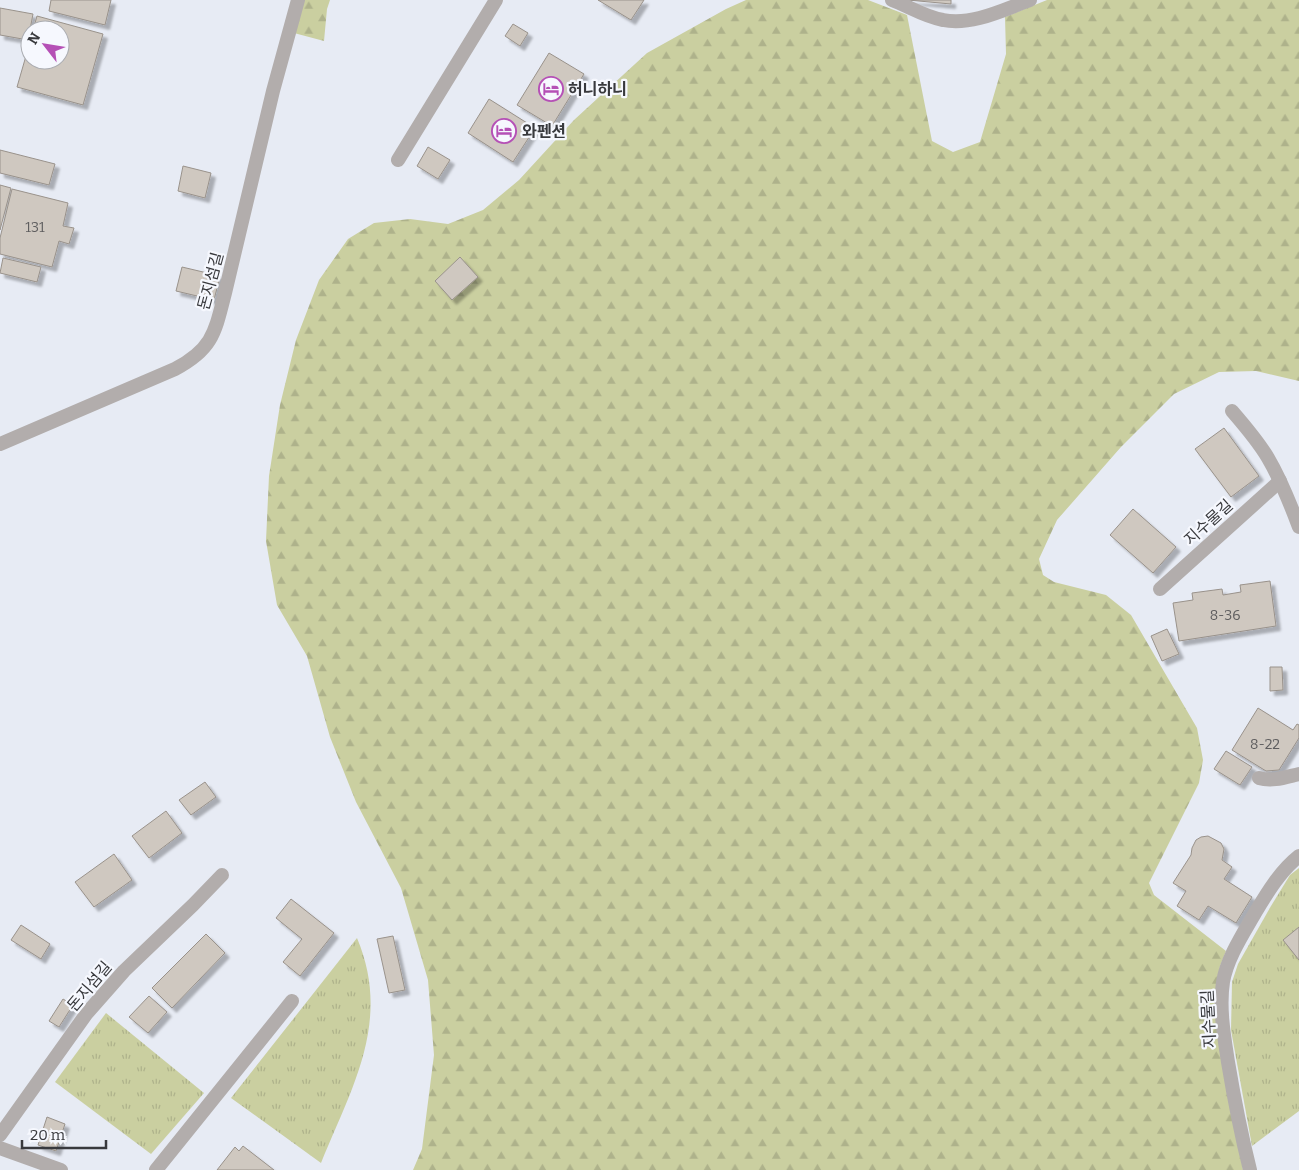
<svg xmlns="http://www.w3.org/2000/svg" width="1299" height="1170" font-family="Bitter,'Noto Sans KR',serif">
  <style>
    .grass { fill: url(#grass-tufts) }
    .forest { fill: url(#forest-firs) }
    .building { fill: #cfc8c0; stroke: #99928b; filter: url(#shadow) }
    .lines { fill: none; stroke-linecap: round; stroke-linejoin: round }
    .lane { stroke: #b2adac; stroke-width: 14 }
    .labels { text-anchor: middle; stroke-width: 4.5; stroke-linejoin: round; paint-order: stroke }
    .number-label { font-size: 14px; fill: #5e5d5e }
    .poi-label { font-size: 16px; font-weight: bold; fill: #38393d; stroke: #f6f8fe; text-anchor: start }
    .street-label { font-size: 16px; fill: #38393d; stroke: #f6f8fe }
  </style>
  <defs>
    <pattern id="grass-tufts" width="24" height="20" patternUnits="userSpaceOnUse" patternTransform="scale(1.25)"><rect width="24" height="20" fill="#cacfa0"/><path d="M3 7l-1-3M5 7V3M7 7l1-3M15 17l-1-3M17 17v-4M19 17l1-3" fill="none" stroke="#aeb28b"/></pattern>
    <pattern id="forest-firs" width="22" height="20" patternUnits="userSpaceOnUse" patternTransform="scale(1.25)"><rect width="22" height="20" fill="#cacfa0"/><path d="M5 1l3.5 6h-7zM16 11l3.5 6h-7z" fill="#aeb28b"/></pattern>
    <filter id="shadow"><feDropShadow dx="4.5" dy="4.5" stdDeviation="1" flood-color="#0004"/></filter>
  </defs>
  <rect width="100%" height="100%" fill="#e7ebf4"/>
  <!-- grass -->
  <g class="grass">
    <polygon points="1299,868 1299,1111 1252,1146 1231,1030 1232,982 1238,964 1271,906 1290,875"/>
    <path d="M357,938C392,1021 352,1087 321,1163L231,1098Z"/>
    <polygon points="106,1013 204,1093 151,1154 55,1082"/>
  </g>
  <!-- forest -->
  <g class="forest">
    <polygon points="303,0 330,0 327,9 324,41 294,33"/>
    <polygon points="746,0 868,0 907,15 932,141 953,152 980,142 1006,54 1005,17 1047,0 1299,0 1299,381 1256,371 1219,372 1174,394 1121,447 1057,520 1039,559 1043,575 1054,582 1106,595 1131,615 1197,728 1203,760 1199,783 1149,883 1154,895 1226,951 1220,966 1215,993 1243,1170 413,1170 422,1149 434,1055 428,980 401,888 356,802 330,737 307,656 277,605 266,541 269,476 280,405 296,340 319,280 348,239 374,223 410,219 448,224 483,210 519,180 574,120 647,53 726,9"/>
  </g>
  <!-- building -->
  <g class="building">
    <polygon points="51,0 111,0 105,25 49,11"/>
    <polygon points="598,0 644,0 631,20"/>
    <polygon points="908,0 951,0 951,4"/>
    <polygon points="0,8 33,14 28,40 0,35"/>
    <polygon points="37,16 103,34 83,105 17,87 30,42 30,60 60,60 60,30 33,30"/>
    <polygon points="513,24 528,33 520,46 505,36"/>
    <polygon points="549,53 584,74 552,126 517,105"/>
    <polygon points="489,99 535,128 513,162 468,133"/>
    <polygon points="428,147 450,160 438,179 417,166"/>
    <polygon points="0,150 55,164 49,185 0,173"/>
    <polygon points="183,166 211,173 205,198 178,191"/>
    <polygon points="0,185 11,188 0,230"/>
    <polygon points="12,189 68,203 63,226 74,228 69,244 59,241 52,267 0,254 0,238"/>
    <polygon points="460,257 478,277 452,300 435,281"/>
    <polygon points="3,258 41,267 37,282 0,273"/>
    <polygon points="182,267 220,276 214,300 176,291"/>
    <polygon points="1224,428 1259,476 1231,497 1195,449"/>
    <polygon points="1133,509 1176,547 1153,573 1110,535"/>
    <polygon points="1270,581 1276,626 1179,641 1173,603 1193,600 1192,593 1222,589 1223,595 1241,592 1240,585"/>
    <polygon points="1167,629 1179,654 1162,661 1151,636"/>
    <polygon points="1270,667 1282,667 1283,690 1270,691"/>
    <polygon points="1258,708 1293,730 1297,724 1299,725 1299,738 1279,770 1266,771 1232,750"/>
    <polygon points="1226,751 1252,767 1240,785 1214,769"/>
    <polygon points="205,782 216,797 191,815 179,800"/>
    <polygon points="166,811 182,833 149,858 132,836"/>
    <polygon points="1208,836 1221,843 1224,849 1222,860 1232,867 1224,879 1252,897 1236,923 1208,906 1199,920 1177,906 1186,891 1173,883 1191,855 1192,848 1196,840 1201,837"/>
    <polygon points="114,854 132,880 94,907 75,882"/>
    <polygon points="291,899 334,933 300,976 283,962 302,939 276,918"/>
    <polygon points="21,925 50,944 41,959 11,940"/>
    <polygon points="1299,927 1299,960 1283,940"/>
    <polygon points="206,934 225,953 172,1008 152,988"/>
    <polygon points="393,936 405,990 389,993 377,939"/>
    <polygon points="149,996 167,1012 148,1033 129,1017"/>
    <polygon points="63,999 73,1005 59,1027 49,1021"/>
    <polygon points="47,1117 65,1124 56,1151 38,1145"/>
    <polygon points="243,1146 274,1170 217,1170 235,1147 239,1151"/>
  </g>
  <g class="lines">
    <!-- lane -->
    <g class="lane">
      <path d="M892,0C908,6 925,17 943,20C971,26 1003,10 1030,0"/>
      <polyline points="398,160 496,0"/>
      <path d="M1232,411C1245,426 1258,441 1268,458C1281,480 1290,503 1299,527"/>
      <path d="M0,444L175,369C213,349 215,332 225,293L273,91L298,0"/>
      <polyline points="1160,589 1280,481"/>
      <path d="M1259,778C1272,782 1286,777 1299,774"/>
      <polyline points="0,1135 87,1013 124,971 193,905 222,875"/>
      <polyline points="0,1148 61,1170"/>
      <polyline points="156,1170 292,1001"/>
      <path d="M1250,1170C1241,1134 1234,1098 1228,1062C1224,1036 1219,1008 1223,982C1227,958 1243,934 1255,913C1267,893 1280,871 1299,856"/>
    </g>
  </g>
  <!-- icons -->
  <defs>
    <symbol id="hotel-ring" viewBox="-11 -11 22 22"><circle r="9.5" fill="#f6f8fe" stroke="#b550b6" stroke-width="1.5"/><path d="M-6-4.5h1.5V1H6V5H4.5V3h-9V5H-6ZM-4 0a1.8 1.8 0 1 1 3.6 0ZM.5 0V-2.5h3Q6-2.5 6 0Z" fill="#b550b6"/></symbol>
  </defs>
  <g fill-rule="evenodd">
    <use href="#hotel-ring" x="537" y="75" width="28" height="28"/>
    <use href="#hotel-ring" x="490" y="117" width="28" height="28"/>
  </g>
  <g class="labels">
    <!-- number labels -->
    <g class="number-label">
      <text x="35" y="232">131</text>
      <text x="1225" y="620">8-36</text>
      <text x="1265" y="749">8-22</text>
    </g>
    <!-- poi labels -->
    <g class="poi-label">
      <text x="568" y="95">허니하니</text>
      <text x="522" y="137">와펜션</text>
    </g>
    <!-- street labels -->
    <g class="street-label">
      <text transform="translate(210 281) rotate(-75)" y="6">돈지섬길</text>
      <text transform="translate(1208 522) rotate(-42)" y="6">지수물길</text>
      <text transform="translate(89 986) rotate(-50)" y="6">돈지섬길</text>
      <text transform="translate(1208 1019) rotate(-93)" y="6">지수물길</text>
    </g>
  </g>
  <!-- north arrow -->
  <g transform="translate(45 45) rotate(301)"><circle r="24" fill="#f6f8fe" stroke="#aaacb1"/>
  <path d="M0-4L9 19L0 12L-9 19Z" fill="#b550b6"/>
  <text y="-8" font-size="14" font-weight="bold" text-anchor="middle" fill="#38393d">N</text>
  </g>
  <!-- scale -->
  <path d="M22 1140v8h84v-8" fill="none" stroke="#38393d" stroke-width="2.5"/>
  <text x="30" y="1140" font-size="15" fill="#38393d" stroke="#f6f8fe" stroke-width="4" paint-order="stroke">20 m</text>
</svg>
